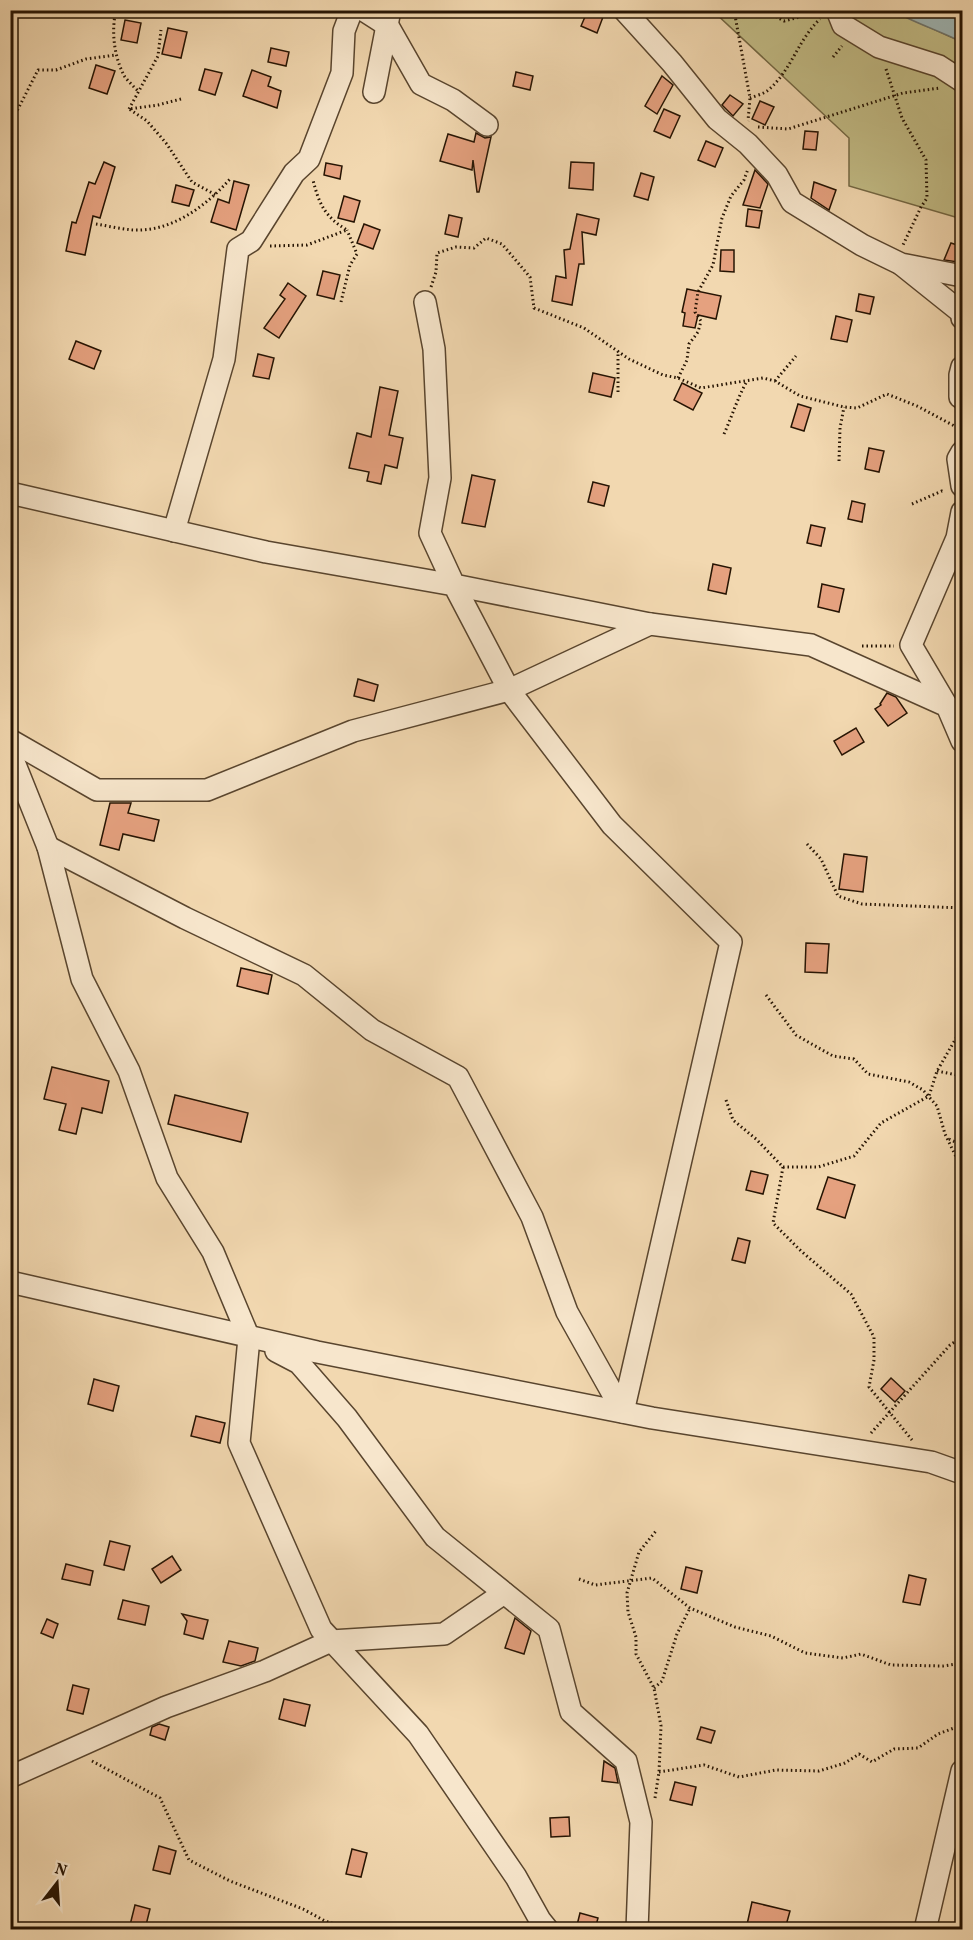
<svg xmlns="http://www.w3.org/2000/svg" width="973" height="1940" font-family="Vollkorn,serif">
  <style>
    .green { fill: #c2bc86; stroke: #746844; stroke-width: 1.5 }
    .water { fill: #9fb7b6; stroke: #6f766e; stroke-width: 1.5 }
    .building { fill: #e5a17f; stroke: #261403; stroke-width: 1.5 }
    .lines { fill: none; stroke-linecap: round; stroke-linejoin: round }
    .minor-casing { stroke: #59452e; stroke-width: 24 }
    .path { stroke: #261403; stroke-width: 3; stroke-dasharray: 1.5 3; stroke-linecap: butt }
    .minor { stroke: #f7e6cc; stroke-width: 21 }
  </style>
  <rect width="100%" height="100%" fill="#f2d8b0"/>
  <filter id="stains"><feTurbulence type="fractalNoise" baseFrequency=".00333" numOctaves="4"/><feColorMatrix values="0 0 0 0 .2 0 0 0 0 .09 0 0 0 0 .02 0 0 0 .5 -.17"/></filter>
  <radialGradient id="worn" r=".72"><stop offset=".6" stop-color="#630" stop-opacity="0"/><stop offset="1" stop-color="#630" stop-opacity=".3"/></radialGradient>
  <!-- green -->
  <polygon class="green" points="713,11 893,11 962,42 962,219 849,186 849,138"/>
  <!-- water -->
  <path class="water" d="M893,11H962V42C940,31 915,23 893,11Z"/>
  <!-- building -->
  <g class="building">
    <polygon points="588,10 603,17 597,33 581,26"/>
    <polygon points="125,20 141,23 137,43 121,40"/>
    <polygon points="168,28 187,32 181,58 162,54"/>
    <polygon points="271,48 289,52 286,66 268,62"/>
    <polygon points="96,65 115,71 107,94 89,88"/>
    <polygon points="205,69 222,73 215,95 199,90"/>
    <polygon points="252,70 271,77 268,86 281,91 277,108 243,96"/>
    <polygon points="516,72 533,76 530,90 513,86"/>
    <polygon points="662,76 673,85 657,114 645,106"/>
    <polygon points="730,95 743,104 733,116 722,105"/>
    <polygon points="760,101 774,107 765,125 752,119"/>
    <polygon points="664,109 680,116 670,138 654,131"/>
    <polygon points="805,131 818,132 816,150 803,149"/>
    <polygon points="476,133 485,138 491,137 479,192 477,192 473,160 472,170 440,161 448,134 474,142"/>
    <polygon points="706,141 723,148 715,167 698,160"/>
    <polygon points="104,162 115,167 100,218 93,216 85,255 66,251 72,222 76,223 89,182 95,184"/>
    <polygon points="571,162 594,163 593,190 569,188"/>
    <polygon points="326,163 342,166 340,179 324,175"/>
    <polygon points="755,170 768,184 760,208 743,205"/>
    <polygon points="641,173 654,177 648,200 634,196"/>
    <polygon points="234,181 249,185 236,230 211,222 218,199 229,203"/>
    <polygon points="814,182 836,190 829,210 811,198"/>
    <polygon points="176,185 194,190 189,206 172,202"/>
    <polygon points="344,196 360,201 354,222 338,218"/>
    <polygon points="748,209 762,211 759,228 746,226"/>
    <polygon points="577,214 599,219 596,235 582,232 584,264 579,264 572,305 552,301 556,276 566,278 564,250 570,249"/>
    <polygon points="449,215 462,218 458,237 445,234"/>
    <polygon points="364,224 380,230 373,249 357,243"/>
    <polygon points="951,243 963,247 958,262 944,260"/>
    <polygon points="721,250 734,250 734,272 720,271"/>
    <polygon points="323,271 340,275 334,299 317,295"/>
    <polygon points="288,283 306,296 279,338 264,328 285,299 280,295"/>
    <polygon points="687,289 721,296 716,319 698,315 695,328 683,326 685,313 682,312"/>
    <polygon points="859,294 874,297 870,314 856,311"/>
    <polygon points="836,316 852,320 847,342 831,339"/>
    <polygon points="76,341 101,351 94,369 69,359"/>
    <polygon points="258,354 274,358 269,379 253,376"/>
    <polygon points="593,373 615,378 611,397 589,392"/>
    <polygon points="682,383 702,393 693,410 674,400"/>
    <polygon points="380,387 398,391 389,435 403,438 397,468 385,465 381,484 367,481 369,472 349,468 357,433 371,437"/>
    <polygon points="798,404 811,408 804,431 791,427"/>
    <polygon points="869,448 884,451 879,472 865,469"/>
    <polygon points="472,475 495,480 485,527 462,523"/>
    <polygon points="593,482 609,486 604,506 588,502"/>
    <polygon points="852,501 865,504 862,522 848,519"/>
    <polygon points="811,525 825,528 821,546 807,543"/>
    <polygon points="713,564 731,568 726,594 708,590"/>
    <polygon points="822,584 844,589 839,612 818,607"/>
    <polygon points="358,679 378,685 374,701 354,696"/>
    <polygon points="887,693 896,697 907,713 888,726 875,709 881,705 880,704"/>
    <polygon points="856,728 864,742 842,755 834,741"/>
    <polygon points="110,803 131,803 128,813 159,820 154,841 123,834 119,850 100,845"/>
    <polygon points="844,854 867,857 863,892 839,889"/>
    <polygon points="806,943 829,944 827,973 805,972"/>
    <polygon points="241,968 272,975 268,994 237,986"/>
    <polygon points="52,1067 109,1081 102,1113 82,1108 76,1134 59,1130 66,1104 44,1099"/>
    <polygon points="175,1095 248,1113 241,1142 168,1124"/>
    <polygon points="751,1171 768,1175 763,1194 746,1190"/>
    <polygon points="828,1177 855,1185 845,1218 817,1209"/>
    <polygon points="738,1238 750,1241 745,1263 732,1260"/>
    <polygon points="891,1378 905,1391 895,1402 881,1389"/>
    <polygon points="94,1379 119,1386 113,1411 88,1404"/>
    <polygon points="196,1416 225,1423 220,1443 191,1436"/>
    <polygon points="110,1541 130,1546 124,1570 104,1565"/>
    <polygon points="172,1556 181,1570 161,1583 152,1569"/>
    <polygon points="66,1564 93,1571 90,1585 62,1579"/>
    <polygon points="686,1567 702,1571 697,1593 681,1589"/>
    <polygon points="909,1575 926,1579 920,1605 903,1602"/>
    <polygon points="123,1600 149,1606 145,1625 118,1619"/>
    <polygon points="182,1614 208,1620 203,1639 184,1634 187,1621"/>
    <polygon points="515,1618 531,1631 524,1654 505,1648"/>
    <polygon points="47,1619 58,1624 53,1638 41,1633"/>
    <polygon points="229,1641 258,1648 255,1661 241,1666 223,1662"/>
    <polygon points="73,1685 89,1689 83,1714 67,1710"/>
    <polygon points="284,1699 310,1705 305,1726 279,1719"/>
    <polygon points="159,1724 169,1727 165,1740 150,1735 152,1727"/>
    <polygon points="701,1727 715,1731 711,1743 697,1739"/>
    <polygon points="604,1761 615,1768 618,1783 602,1781"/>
    <polygon points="675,1782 696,1787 692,1805 670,1800"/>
    <polygon points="569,1817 570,1836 551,1837 550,1818"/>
    <polygon points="159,1846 176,1851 170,1874 153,1870"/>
    <polygon points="352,1849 367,1853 361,1877 346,1874"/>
    <polygon points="752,1902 790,1911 785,1929 746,1929"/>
    <polygon points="135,1905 150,1909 145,1929 129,1929"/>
    <polygon points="580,1913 598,1918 595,1929 576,1929"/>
  </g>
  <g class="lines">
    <defs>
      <g id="minor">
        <polyline points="363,10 388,26 421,84 453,100 487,125"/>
        <polyline points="624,10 672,63 717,119 748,144 777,175 792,202 862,245 901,264 962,276"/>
        <polyline points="837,10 843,25 879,47 939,66 962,81"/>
        <polyline points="374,92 390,10"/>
        <polyline points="902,265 962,313 962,318"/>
        <polyline points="425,302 434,349 440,478 430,533 454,585 650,624"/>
        <polyline points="960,397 960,375 962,367"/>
        <polyline points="962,452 958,459 962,486"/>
        <polyline points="10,493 266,552 454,585 509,690 612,825 731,942 623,1412 567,1312 532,1217 458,1077 372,1030 304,975 185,918 48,847"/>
        <polyline points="174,531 224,359 238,249 251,241 294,173 309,159 342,73 344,31 352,10"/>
        <polyline points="947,706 911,645 957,538 962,512"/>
        <polyline points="10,740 97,790 207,790 353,731 509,690 650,624 811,645 947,706 962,741"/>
        <polyline points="10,752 48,847 82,979 129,1071 167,1178 213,1252 249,1338 239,1443 321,1629 418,1734 516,1877 540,1920 548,1930"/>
        <polyline points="10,1282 317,1352 652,1418 931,1462 962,1473"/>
        <polyline points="276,1351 299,1363 347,1418 435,1537 549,1629 571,1712 626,1761 641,1822 637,1930"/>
        <polyline points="10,1777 166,1707 265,1671 331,1641 444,1634 504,1593"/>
        <polyline points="925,1930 962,1771"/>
      </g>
    </defs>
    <!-- minor casing -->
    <use href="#minor" class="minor-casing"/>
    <!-- path -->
    <g class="path">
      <path d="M116,10C111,31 114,58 125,77C129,82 134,87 139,92"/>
      <polyline points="734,10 750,98 748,121"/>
      <polyline points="764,10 784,21 819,12"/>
      <polyline points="833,57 842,46"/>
      <polyline points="886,69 902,118 926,160 927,198 921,207 903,245"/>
      <path d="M750,98C755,96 763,94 767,91C791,72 797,41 820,19"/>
      <polyline points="181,99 158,105 129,109 147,121 166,143 192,182 216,195"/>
      <polyline points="129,109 158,56 161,30"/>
      <polyline points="10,115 17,111 38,70 56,70 86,59 116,55"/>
      <polyline points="758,127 788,129 903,93 940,88"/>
      <path d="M96,224C108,226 121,229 133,230C172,232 206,206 230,179"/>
      <path d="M270,246L307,245L347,230C325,217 319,204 313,180"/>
      <polyline points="431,287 436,272 437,253 456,247 474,248 486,238 502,244 530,277 534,308 584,328 629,359 663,375 678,378 701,388 763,378 775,381 800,396 844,407 857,408 887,394 917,406 962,430"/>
      <polyline points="341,302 350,265 357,254 347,230"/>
      <polyline points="678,378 687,360 689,344 698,332 701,321 695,312 698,292 713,265 722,218 731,196 744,180 748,169"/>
      <polyline points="775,381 796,356"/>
      <polyline points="618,392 618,351"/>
      <path d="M724,434C732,416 738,397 747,381"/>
      <polyline points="839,461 840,428 844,407"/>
      <polyline points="912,504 942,491 944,492"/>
      <polyline points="862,646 894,646"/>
      <polyline points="807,844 821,859 838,896 862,904 962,908"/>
      <polyline points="962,984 962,986"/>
      <polyline points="766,995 796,1035 817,1047 833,1056 854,1059 868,1074 909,1082 923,1090 937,1106 945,1134 962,1169"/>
      <polyline points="937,1071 962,1076"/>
      <polyline points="726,1100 733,1120 756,1139 783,1167 773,1223 801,1251 851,1294 874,1337 874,1360 869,1387 912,1440"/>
      <polyline points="949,1139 962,1145"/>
      <polyline points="783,1167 818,1167 854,1156 881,1123 929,1096 937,1071 962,1028"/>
      <polyline points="871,1433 950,1345 962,1337"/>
      <polyline points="579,1579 595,1585 652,1578 690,1608 735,1627 771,1636 805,1653 843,1658 861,1654 891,1665 943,1666 962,1663"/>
      <polyline points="654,1688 662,1681 677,1634 690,1608"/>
      <polyline points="92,1761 160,1798 189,1860 230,1881 303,1909 325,1921 353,1930"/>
      <polyline points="659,1772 704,1765 739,1777 776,1770 819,1771 845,1763 859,1754 872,1762 894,1749 918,1748 938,1734 962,1725"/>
      <polyline points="655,1798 659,1772 661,1726 654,1688 636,1654 636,1637 628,1612 627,1593 639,1552 656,1531"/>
    </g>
    <!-- minor -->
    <use href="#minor" class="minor"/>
  </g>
  <!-- margin -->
  <rect width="973" height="1940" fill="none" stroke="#f2d8b0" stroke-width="36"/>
  <rect x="12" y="12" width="949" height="1916" fill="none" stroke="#261403" stroke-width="3"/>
  <rect x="18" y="18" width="937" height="1904" fill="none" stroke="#261403" stroke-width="1.5"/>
  <!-- north arrow -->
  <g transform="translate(57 1883) rotate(17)" stroke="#f7e6cc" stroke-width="4.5" paint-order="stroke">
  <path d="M0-4.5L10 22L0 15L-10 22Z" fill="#261403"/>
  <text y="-9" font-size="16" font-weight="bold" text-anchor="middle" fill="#261403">N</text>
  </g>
  <rect width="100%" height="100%" filter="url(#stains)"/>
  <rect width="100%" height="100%" fill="url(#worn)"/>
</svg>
